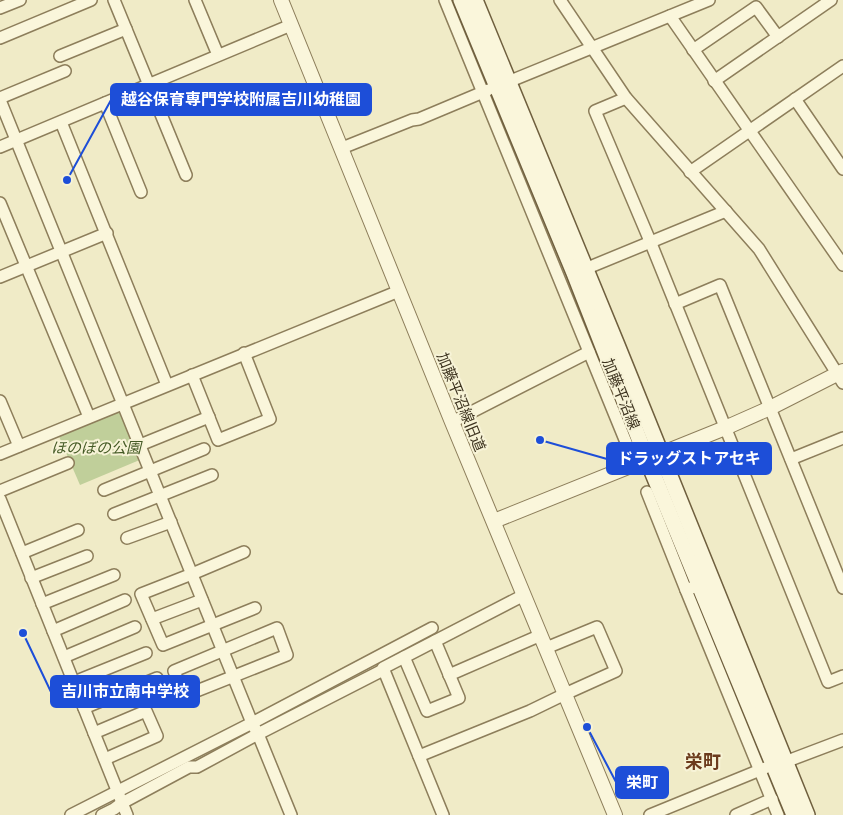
<svg xmlns="http://www.w3.org/2000/svg" width="843" height="815" font-family="'Noto Serif','Noto Sans JP',serif">
  <style>
    .green { fill: #c0cf9a }
    .lines { fill: none; stroke-linecap: round; stroke-linejoin: round }
    .minor-casing { stroke: #8d7e5b; stroke-width: 14 }
    .tertiary-casing { stroke: #8d7e5b; stroke-width: 16 }
    .secondary-casing { stroke: #6f5f3e; stroke-width: 18 }
    .minor { stroke: #faf6db; stroke-width: 11 }
    .tertiary { stroke: #faf6db; stroke-width: 14 }
    .secondary { stroke: #faf6db; stroke-width: 15 }
    .labels { text-anchor: middle; stroke-width: 4; stroke-linejoin: round; paint-order: stroke }
    .street-label { font-size: 15px; fill: #3d331f; stroke: #f7f3d7 }
    .park-label { font-size: 15px; font-style: italic; fill: #445a25; stroke: #f7f3d7 }
    .quarter-label { font-size: 18px; font-weight: bold; fill: #6c3b1d; stroke: #f7f3d7 }
    .leader { fill: none; stroke: #1d4ed8; stroke-width: 2 }
    .callout-dot { fill: #1d4ed8; stroke: #f7f3d7; stroke-width: 2 }
    .callout { fill: #1d4ed8; stroke: #1d4ed8; stroke-width: 2 }
    .callout-label { font-size: 16px; text-anchor: middle; font-weight: bold; fill: #fff }
  </style>
  <rect width="100%" height="100%" fill="#f0ebc7"/>
  <!-- green -->
  <polygon class="green" points="120,409 142,459 80,485 58,434"/>
  <g class="lines">
    <defs>
      <g id="minor">
        <polyline points="114,0 186,175"/>
        <polyline points="195,0 218,55"/>
        <polyline points="445,0 628,447"/>
        <polyline points="560,0 626,98 759,249 843,383"/>
        <polyline points="0,8 20,0"/>
        <polyline points="670,16 843,265"/>
        <polyline points="0,38 91,0"/>
        <polyline points="693,50 756,7 778,37"/>
        <polyline points="60,56 126,29"/>
        <polyline points="714,81 831,0"/>
        <polyline points="508,82 709,0"/>
        <polyline points="0,98 65,71"/>
        <polyline points="626,98 595,111 650,241 828,682 843,676"/>
        <polyline points="795,99 843,169"/>
        <polyline points="0,100 252,723 258,734 197,767 189,767 122,803 114,809 102,815"/>
        <polyline points="105,103 141,192"/>
        <polyline points="61,122 167,385"/>
        <polyline points="0,147 291,25"/>
        <polyline points="342,148 412,120 419,119 488,90"/>
        <polyline points="690,172 843,66"/>
        <polyline points="0,203 89,417"/>
        <polyline points="585,269 726,211"/>
        <polyline points="0,277 107,233"/>
        <polyline points="675,304 720,285 843,588"/>
        <polyline points="192,375 218,440 270,419 244,353"/>
        <polyline points="0,401 19,446"/>
        <polyline points="452,422 589,352"/>
        <polyline points="140,445 209,417"/>
        <polyline points="0,454 399,291"/>
        <polyline points="791,459 843,438"/>
        <polyline points="104,490 204,449"/>
        <polyline points="0,491 68,463"/>
        <polyline points="647,492 686,590"/>
        <polyline points="0,499 127,815"/>
        <polyline points="114,514 212,475"/>
        <polyline points="127,538 171,522"/>
        <polyline points="244,552 192,574 141,594 163,645 255,608"/>
        <polyline points="22,553 78,530"/>
        <polyline points="31,578 87,556"/>
        <polyline points="699,585 686,590 778,815"/>
        <polyline points="42,604 114,575"/>
        <polyline points="152,619 202,600"/>
        <polygon points="277,628 287,655 184,696 174,671"/>
        <polyline points="53,631 125,600"/>
        <polyline points="64,657 135,627"/>
        <polyline points="404,657 427,711 459,698 435,641"/>
        <polyline points="449,675 541,635"/>
        <polyline points="74,682 146,653"/>
        <polyline points="84,708 157,678"/>
        <polyline points="94,733 146,711 157,736 105,759"/>
        <polyline points="419,756 530,711 565,694 616,671 597,627 546,648"/>
        <polyline points="785,762 843,740"/>
        <polyline points="71,815 252,723 432,628"/>
        <polyline points="291,815 258,734 383,670"/>
        <polyline points="443,815 383,668 524,595"/>
        <polyline points="650,815 765,768"/>
        <polyline points="736,815 772,799"/>
      </g>
      <g id="tertiary">
        <polyline points="281,0 452,422 615,815"/>
        <polyline points="494,521 725,428 770,408 843,371"/>
      </g>
      <g id="secondary">
        <polyline points="461,0 574,273 647,459 794,815"/>
        <polyline points="475,0 617,345 807,815"/>
      </g>
    </defs>
    <!-- minor casing -->
    <use href="#minor" class="minor-casing"/>
    <!-- tertiary casing -->
    <use href="#tertiary" class="tertiary-casing"/>
    <!-- secondary casing -->
    <use href="#secondary" class="secondary-casing"/>
    <!-- minor -->
    <use href="#minor" class="minor"/>
    <!-- tertiary -->
    <use href="#tertiary" class="tertiary"/>
    <!-- secondary -->
    <use href="#secondary" class="secondary"/>
  </g>
  <g class="labels">
    <!-- street labels -->
    <g class="street-label">
      <text transform="translate(621 394) rotate(68)" y="5">加藤平沼線</text>
      <text transform="translate(461 402) rotate(68)" y="5">加藤平沼線旧道</text>
    </g>
    <!-- park labels -->
    <g class="park-label">
      <text x="96" y="453">ほのぼの公園</text>
    </g>
    <!-- quarter labels -->
    <g class="quarter-label">
      <text x="703" y="768">栄町</text>
    </g>
  </g>
  <!-- callouts -->
  <path class="leader" d="M67 180L111 100M540 440L607 459M23 633L51 692M587 727L616 782"/>
  <g class="callout-dot">
    <circle cx="67" cy="180" r="5"/>
    <circle cx="540" cy="440" r="5"/>
    <circle cx="23" cy="633" r="5"/>
    <circle cx="587" cy="727" r="5"/>
  </g>
  <g class="callout">
    <rect x="111" y="84" width="260" height="31" rx="5"/>
    <rect x="607" y="443" width="164" height="31" rx="5"/>
    <rect x="51" y="676" width="148" height="31" rx="5"/>
    <rect x="616" y="767" width="52" height="31" rx="5"/>
  </g>
  <g class="callout-label">
    <text x="241" y="105">越谷保育専門学校附属吉川幼稚園</text>
    <text x="689" y="464">ドラッグストアセキ</text>
    <text x="125" y="697">吉川市立南中学校</text>
    <text x="642" y="788">栄町</text>
  </g>
</svg>
